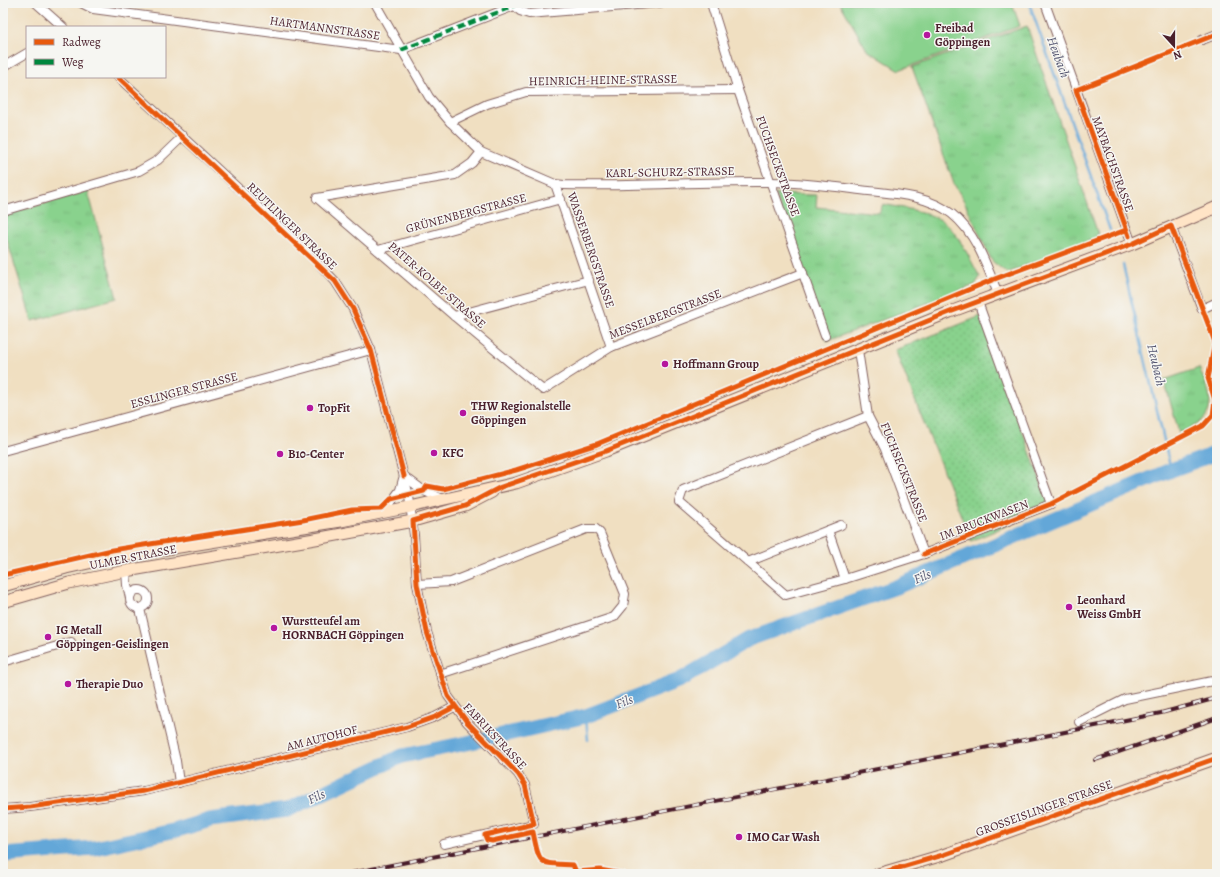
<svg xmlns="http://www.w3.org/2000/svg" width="1220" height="877" font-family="Alegreya,serif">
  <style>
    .grass { fill: url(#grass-tufts); stroke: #6a785c }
    .garden { fill: url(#garden-dots); stroke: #6a785c }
    .pitch { fill: #89d28d; stroke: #6a785c }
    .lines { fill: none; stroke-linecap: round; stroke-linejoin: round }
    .stream { stroke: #64a7d8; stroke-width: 2.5 }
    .river { stroke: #64a7d8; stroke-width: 15 }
    .minor-casing { stroke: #846260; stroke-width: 10 }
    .secondary-casing { stroke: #846260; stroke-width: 13 }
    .minor { stroke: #fff; stroke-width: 8 }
    .secondary { stroke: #ffe4c6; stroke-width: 11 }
    .rail-casing { stroke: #4a1f2b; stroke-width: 4 }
    .rail { stroke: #f6f6f2; stroke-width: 2.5; stroke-dasharray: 8; stroke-linecap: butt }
    .quiet { stroke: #00873e; stroke-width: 4; stroke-dasharray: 8 4; stroke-linecap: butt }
    .cycleway-casing { stroke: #f6f6f2; stroke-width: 8 }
    .cycleway { stroke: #e8590c; stroke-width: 5 }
    .poi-dot { fill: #b5179e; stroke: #f6f6f2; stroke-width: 1.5 }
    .labels { text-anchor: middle; stroke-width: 3; stroke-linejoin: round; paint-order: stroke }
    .street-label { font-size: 12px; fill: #4a1f2b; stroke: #f6f6f2 }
    .poi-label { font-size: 12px; font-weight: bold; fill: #4a1f2b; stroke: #f6f6f2; text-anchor: start }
    .water-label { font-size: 13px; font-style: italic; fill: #545570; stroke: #f6f6f2 }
  </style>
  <defs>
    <pattern id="grass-tufts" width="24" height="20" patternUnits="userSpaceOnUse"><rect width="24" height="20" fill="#89d28d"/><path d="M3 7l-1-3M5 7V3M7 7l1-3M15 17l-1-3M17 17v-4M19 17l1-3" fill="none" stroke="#78b47a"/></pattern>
    <pattern id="garden-dots" width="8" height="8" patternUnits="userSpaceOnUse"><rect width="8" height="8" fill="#89d28d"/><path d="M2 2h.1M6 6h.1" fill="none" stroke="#78b47a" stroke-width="1.8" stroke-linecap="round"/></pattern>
  </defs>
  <rect width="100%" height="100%" fill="#f6f6f2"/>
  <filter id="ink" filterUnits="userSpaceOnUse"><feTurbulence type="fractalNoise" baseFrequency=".025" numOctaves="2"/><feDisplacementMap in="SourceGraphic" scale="8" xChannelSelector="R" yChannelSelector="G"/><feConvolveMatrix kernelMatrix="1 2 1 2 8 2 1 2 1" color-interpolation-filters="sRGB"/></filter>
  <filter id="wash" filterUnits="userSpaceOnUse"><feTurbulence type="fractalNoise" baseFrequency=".012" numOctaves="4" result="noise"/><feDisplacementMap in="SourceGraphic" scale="16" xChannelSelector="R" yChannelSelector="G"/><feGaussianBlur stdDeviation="0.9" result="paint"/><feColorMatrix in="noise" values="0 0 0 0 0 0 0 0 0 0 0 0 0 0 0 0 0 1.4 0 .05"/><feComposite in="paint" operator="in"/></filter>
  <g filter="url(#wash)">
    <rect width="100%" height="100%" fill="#f0dfc1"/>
    <!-- grass -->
    <g class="grass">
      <polygon points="1027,26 1099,237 1007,273 992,261 964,201 954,184 912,67"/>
      <polygon points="88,191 117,298 32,321 3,227 3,215"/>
      <path d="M775,194L817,195L816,207L879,213L883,204C901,208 923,210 939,219C957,228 970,260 980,277L975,285L827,341Z"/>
      <path d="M1199,368C1207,385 1219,409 1199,423C1194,427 1186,430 1179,433L1164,380Z"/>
    </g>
    <!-- garden -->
    <polygon class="garden" points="981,316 1050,507 971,541 895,350"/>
    <!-- pitch -->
    <polygon class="pitch" points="840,3 1012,3 1020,26 899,70 867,50"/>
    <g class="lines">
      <!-- stream -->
      <g class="stream">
        <polyline points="1029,3 1110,230"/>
        <polyline points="1123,265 1171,470"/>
        <polyline points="586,716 588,740"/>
      </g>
      <!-- river -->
      <polyline class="river" points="3,855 94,848 177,830 210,820 287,810 402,756 467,743 586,716 680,680 749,639 896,587 1171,470 1217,453"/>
    </g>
  </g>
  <g filter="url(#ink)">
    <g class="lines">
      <defs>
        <g id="minor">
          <polyline points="36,3 63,27"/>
          <polyline points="81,3 93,9 401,50 514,6"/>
          <path d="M375,3L429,97L450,122L481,152L555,184L564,185C633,187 701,181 770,182C803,182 836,187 869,191C898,194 928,196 952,214C976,233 987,266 998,294"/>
          <polyline points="512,3 520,11 529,14 660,3"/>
          <polyline points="711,3 738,90 825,336"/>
          <polyline points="1045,3 1132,244"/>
          <polyline points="1202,40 1217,34"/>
          <polyline points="3,67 27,53"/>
          <polyline points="118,77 310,255 335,281 353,309 371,350 409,496 414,535 417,584 427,632 448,696 467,722 518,774 525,785 534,824 444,844"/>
          <polyline points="450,122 487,104 526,92 738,90"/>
          <polyline points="555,184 611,347"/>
          <polyline points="317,198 454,316 543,390 611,347 803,273"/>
          <polyline points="317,198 455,175 472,163 481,152"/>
          <polyline points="3,211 139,171 158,160 183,136"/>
          <polyline points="1171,226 1202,309 1217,302"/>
          <polyline points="378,250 561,199"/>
          <polyline points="454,316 589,280"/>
          <polyline points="858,350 868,416 885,449 924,554"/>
          <polyline points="868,416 683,490 679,502 786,595 845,579 924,554 1051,504 978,302"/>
          <polyline points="3,451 371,350"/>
          <polyline points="404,476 424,491 443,499"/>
          <polyline points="384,512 400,490 403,479"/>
          <polyline points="828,530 845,579"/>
          <polyline points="748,562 841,525"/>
          <polyline points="126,571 127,585 130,598"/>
          <polyline points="417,584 451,582 586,529 596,529 600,533 625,594 623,606 614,617 440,674"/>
          <circle cx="139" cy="599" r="9"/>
          <polyline points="140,609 176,761 179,783"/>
          <polyline points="3,662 71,642"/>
          <polyline points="1079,722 1125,699 1217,680"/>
          <polyline points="3,809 30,807 144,791 407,727 435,717 454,707"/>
        </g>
        <g id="secondary">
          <polyline points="3,586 66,568 111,558 341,521 410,507 516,483 606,451 950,312 1132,244 1217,207"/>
          <polyline points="3,602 69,583 126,571 315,539 413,521 465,506 492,492"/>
          <polyline points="878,874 943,855 1217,758"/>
        </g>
      </defs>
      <!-- minor casing -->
      <use href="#minor" class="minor-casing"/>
      <!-- secondary casing -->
      <use href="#secondary" class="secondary-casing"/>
      <!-- minor -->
      <use href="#minor" class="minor"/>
      <!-- secondary -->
      <use href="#secondary" class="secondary"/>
      <defs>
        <g id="rail">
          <polyline points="1095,760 1217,718"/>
          <polyline points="346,874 1161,713 1217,698"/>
        </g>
      </defs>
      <!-- rail casing -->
      <use href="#rail" class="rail-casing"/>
      <!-- rail -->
      <use href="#rail" class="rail"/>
      <!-- quiet -->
      <polyline class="quiet" points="401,50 514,6"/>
      <defs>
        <g id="cycleway">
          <polyline points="118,77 335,281 353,309 371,350 404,476"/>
          <polyline points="1129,236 1076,90 1217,34"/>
          <polyline points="3,575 112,550 303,520 352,510 381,509 391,499 424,491 427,486 443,489 516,470 597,444 992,280 1126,230"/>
          <polyline points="3,809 30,807 144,791 407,727 435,717 454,707"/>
          <path d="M622,874L600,870L576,872L573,865C539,863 540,867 533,832L492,841L487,840L485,835L534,824L525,785L518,774L467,722L448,696L427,632L417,584L413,521L465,506L501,487L606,451L950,312L1132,244L1171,226L1215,342L1208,378L1215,400L1213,415L1203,426L1051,504L924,554"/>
          <polyline points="878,874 943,855 1217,758"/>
        </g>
      </defs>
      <!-- cycleway casing -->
      <use href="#cycleway" class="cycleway-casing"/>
      <!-- cycleway -->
      <use href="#cycleway" class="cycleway"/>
    </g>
  </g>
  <!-- markers -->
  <g class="poi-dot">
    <circle cx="927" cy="35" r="4"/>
    <circle cx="665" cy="364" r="4"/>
    <circle cx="310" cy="408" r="4"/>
    <circle cx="463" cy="413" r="4"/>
    <circle cx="434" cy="453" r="4"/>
    <circle cx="280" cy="454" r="4"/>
    <circle cx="1069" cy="607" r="4"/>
    <circle cx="274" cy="628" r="4"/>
    <circle cx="48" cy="637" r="4"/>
    <circle cx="68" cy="684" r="4"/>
    <circle cx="739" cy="837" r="4"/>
  </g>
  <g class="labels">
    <!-- street labels -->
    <g class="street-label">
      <text transform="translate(325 28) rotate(8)" y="4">HARTMANNSTRASSE</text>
      <text transform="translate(603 80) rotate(-1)" y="4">HEINRICH-HEINE-STRASSE</text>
      <text transform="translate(1113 164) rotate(70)" y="4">MAYBACHSTRASSE</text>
      <text transform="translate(778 166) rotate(70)" y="4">FUCHSECKSTRASSE</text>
      <text transform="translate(670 172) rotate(-1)" y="4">KARL-SCHURZ-STRASSE</text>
      <text transform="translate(466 213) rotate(-15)" y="4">GRÜNENBERGSTRASSE</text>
      <text transform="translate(292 226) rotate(44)" y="4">REUTLINGER STRASSE</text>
      <text transform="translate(591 250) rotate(71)" y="4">WASSERBERGSTRASSE</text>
      <text transform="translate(437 285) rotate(41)" y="4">PATER-KOLBE-STRASSE</text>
      <text transform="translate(665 314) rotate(-21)" y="4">MESSELBERGSTRASSE</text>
      <text transform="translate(184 390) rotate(-15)" y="4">ESSLINGER STRASSE</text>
      <text transform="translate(904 472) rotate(68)" y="4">FUCHSECKSTRASSE</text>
      <text transform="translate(984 520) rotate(-21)" y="4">IM BRUCKWASEN</text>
      <text transform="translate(133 557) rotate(-11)" y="4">ULMER STRASSE</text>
      <text transform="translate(495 736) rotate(47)" y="4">FABRIKSTRASSE</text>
      <text transform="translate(322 738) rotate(-14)" y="4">AM AUTOHOF</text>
      <text transform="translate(1044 808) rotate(-20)" y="4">GROSSEISLINGER STRASSE</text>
    </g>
    <!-- poi labels -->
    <g class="poi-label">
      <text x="935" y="32">Freibad<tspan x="935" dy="14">Göppingen</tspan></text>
      <text x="673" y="368">Hoffmann Group</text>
      <text x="471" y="410">THW Regionalstelle<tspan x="471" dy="14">Göppingen</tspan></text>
      <text x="318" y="412">TopFit</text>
      <text x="442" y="457">KFC</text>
      <text x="288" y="458">B10-Center</text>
      <text x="1077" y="604">Leonhard<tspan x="1077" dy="14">Weiss GmbH</tspan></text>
      <text x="282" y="625">Wurstteufel am<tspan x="282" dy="14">HORNBACH Göppingen</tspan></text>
      <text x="56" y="634">IG Metall<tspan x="56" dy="14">Göppingen-Geislingen</tspan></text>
      <text x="76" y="688">Therapie Duo</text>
      <text x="747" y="841">IMO Car Wash</text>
    </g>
    <!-- water labels -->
    <g class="water-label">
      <text transform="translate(1059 57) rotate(70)" y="5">Heubach</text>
      <text transform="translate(1157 365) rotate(77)" y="5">Heubach</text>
      <text transform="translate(922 576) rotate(-23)" y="5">Fils</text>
      <text transform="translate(624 701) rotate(-21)" y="5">Fils</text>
      <text transform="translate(316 796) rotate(-25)" y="5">Fils</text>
    </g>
  </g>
  <!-- margin -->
  <rect width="1220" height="877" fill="none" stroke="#f6f6f2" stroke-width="16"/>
  <!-- legend -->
  <rect x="26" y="26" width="140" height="52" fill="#f6f6f2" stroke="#b1a0a2"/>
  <rect x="34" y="39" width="20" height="6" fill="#e8590c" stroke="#b1a0a2"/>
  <text x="62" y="46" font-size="12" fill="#4a1f2b">Radweg</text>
  <rect x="34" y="59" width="20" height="6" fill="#00873e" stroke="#b1a0a2"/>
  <text x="62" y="66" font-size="12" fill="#4a1f2b">Weg</text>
  <!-- north arrow -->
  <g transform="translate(1174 46) rotate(159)" stroke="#f6f6f2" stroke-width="3" paint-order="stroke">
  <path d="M0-3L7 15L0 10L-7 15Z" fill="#4a1f2b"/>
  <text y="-6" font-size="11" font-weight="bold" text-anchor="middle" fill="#4a1f2b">N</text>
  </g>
</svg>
